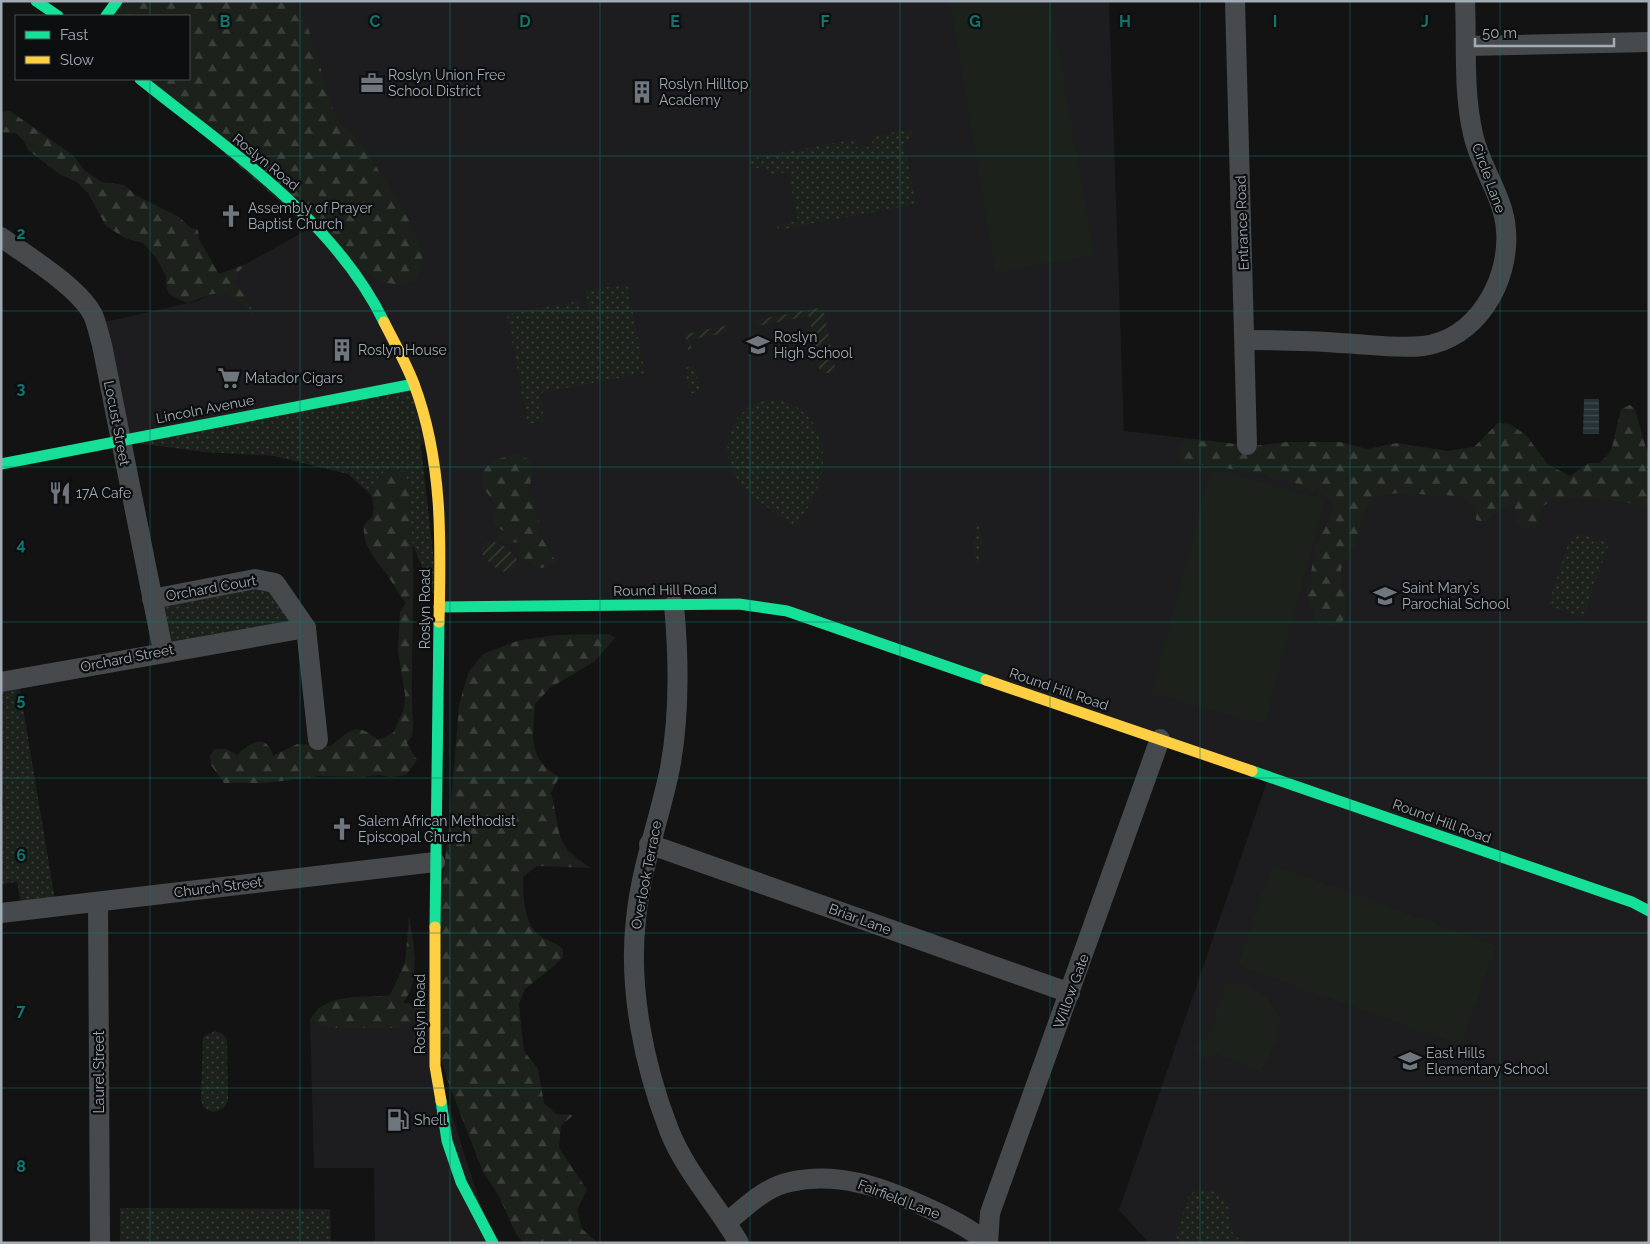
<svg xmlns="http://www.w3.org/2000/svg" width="1650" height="1244" font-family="Raleway,sans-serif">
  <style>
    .built { fill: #1d1d1f }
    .grass { fill: url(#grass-dots) }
    .forest { fill: url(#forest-firs) }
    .garden { fill: url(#garden-furrows) }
    .pitch { fill: #1c221b }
    .water { fill: url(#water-rules) }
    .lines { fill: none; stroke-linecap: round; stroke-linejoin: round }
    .street { stroke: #474a4c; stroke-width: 20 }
    .fast { stroke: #16e098; stroke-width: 11 }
    .slow { stroke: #ffcf43; stroke-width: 11 }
    .grid { fill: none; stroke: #0f766e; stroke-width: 1; stroke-opacity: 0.55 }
    .labels { text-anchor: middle; stroke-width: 4.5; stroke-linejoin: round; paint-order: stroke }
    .poi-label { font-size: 14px; fill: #a2acb6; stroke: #0d0e0f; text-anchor: start }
    .street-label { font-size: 14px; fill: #a2acb6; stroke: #0d0e0f }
    .grid-label { font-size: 16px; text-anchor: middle; font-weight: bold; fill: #0f766e; stroke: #0d0e0f; stroke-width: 4.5; stroke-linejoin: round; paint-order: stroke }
  </style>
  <defs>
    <pattern id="grass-dots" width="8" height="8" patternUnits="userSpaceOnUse" patternTransform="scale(1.25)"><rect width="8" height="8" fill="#1c221b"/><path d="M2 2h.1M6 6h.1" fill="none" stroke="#3a3f3a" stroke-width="1.8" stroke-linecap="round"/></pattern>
    <pattern id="forest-firs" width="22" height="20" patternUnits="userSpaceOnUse" patternTransform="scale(1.25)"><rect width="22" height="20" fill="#1c221b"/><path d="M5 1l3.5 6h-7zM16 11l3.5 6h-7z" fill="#3a3f3a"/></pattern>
    <pattern id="garden-furrows" width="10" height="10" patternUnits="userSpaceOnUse" patternTransform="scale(1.25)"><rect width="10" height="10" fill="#1c221b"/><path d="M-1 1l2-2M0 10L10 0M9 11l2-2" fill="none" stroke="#3a3f3a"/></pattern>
    <pattern id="water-rules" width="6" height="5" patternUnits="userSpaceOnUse" patternTransform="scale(1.25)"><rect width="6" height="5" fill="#263236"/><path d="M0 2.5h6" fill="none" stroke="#424d51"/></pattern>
  </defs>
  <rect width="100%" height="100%" fill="#131313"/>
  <!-- built -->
  <g class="built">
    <polygon points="117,1 1109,1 1124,431 1247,445 1649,499 1649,1243 1149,1243 1119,1210 1269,776 787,611 439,607 432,445 121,441 96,324 197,301 215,293 219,279 314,226 189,79 189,16"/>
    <polygon points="436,1012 436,1066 493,1243 375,1243 374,1168 314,1168 310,1020"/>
  </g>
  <!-- grass -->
  <g class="grass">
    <polygon points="911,129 913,141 904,143 916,204 778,230 777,225 798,221 788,172 767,175 765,167 751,169 749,159 856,139 858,149 873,146 871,136"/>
    <polygon points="627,284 645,373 540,393 544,421 528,424 507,314 579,301 582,312 586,314 589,310 586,291"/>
    <polygon points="695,366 700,392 690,394 685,368"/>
    <polygon points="414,384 439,607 405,526 348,474 274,456 205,452 121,441"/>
    <path d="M774,399C817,406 832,448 818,487C812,501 804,515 796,528C762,503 709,475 734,424C742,408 757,401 774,399Z"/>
    <path d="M978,524C984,539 983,551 977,565C971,551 973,538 978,524Z"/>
    <polygon points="1579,533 1609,543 1583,618 1548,605 1571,536 1575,536"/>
    <polygon points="265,580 306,628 163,651 152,599"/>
    <polygon points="18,678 56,906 22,910 17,882 1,884 1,807 4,806 1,788 1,681"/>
    <polygon points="215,1031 223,1034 227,1040 228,1101 224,1108 214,1112 205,1109 201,1101 203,1037"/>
    <path d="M1208,1190C1236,1197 1226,1216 1234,1236L1248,1243H1178L1176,1235L1189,1195L1195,1191Z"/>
    <polygon points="120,1208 330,1209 331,1243 120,1243"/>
  </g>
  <!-- forest -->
  <g class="forest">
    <polygon points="118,1 293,1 308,28 336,118 362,144 408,218 423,254 421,272 414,282 399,285 382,282 343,257 140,79 189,79 189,16 107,16"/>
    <polygon points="10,111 74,156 85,171 102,182 124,185 137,196 179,217 191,228 198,230 199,239 219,274 244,265 238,273 235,282 249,303 257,322 247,309 228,293 212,294 187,303 169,294 166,285 166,276 157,259 143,243 125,238 106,226 88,193 77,182 61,175 28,150 24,141 16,133 1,132 1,112"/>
    <path d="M1630,405L1635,409L1646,448L1649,451V510C1638,500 1565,495 1552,500C1549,502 1545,505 1542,507L1539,524L1534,528L1518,524L1513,500L1485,522L1476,520L1475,507L1466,499L1457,496L1399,493L1380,495L1366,509L1355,544L1341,569V583L1347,600V613L1342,623L1331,626L1318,624L1307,599L1315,549L1333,511V503C1309,477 1223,468 1187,463L1178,457V449L1182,442L1209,441L1253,446L1287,442H1340L1367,449L1397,443L1447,451L1474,447L1498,423L1510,424L1527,436L1547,464L1570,476L1589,463H1600L1611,451L1621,409Z"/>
    <path d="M520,454C543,466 525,483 530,498C535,511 543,521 538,536L543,540L555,560L554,563L542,568L535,567L530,562L520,558L519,547L525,543L496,541L498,535L508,533L496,527L492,522L495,504C492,498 486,493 484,487C475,463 503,456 520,454Z"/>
    <path d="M389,469L404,471C411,485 410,504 411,520C417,588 409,657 413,725L412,736L407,743L417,760L406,775L390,777L379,775L363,777L320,776L266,783H224L211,765L210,756L215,749H226L237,755C249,743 267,732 273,756L297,744L331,746C349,731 356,721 378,740L393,733L404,709L405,695L398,651L400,612L406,603C398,594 393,583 386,573C375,559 362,545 364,525L372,517L374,509L370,488L381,474Z"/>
    <path d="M609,634L615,638L595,661L550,688L535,704C533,738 527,758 559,777L551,793C562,833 552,844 591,868L537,866L523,877C524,897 522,920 539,935C546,941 556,942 563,949V957L554,966L525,989L519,1004L524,1051L538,1069L544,1103L556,1114L574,1115L561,1125L559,1148L587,1190L577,1210L582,1229L598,1243H524L516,1234L499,1196L483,1172L450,1087L427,1017L396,1028H331L310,1020C325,991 363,999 390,995L405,963L409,917C414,944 421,980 403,1003L427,1006L449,828L459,705L468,673L483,654L517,641L555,635Z"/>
  </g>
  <!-- garden -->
  <g class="garden">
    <polygon points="823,307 836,373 820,373 809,316 758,326 756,320"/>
    <polygon points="728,325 729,332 690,340 692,350 688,350 685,334"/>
    <path d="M488,541C500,540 510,550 517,559L516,567L504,572L492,566L481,553L482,546Z"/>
  </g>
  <!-- pitch -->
  <g class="pitch">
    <polygon points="950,1 1051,1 1094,255 995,272"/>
    <polygon points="1211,469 1325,500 1265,724 1151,693"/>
    <polygon points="1272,865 1497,946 1461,1045 1237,965"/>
    <path d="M1226,982C1251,984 1284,1000 1279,1032C1276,1046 1268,1059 1261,1071L1216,1054L1210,1058L1202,1057L1197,1051V1043L1208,1037Z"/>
  </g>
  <!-- water -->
  <polygon class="water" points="1584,399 1599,399 1599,434 1583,434"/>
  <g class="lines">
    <!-- street -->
    <g class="street">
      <polyline points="1235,1 1247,445"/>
      <polyline points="1467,46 1649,42"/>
      <path d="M1,237C27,256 79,287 93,315C97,324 99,335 102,345L163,651"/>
      <path d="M1245,340C1276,340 1308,340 1340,343C1367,344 1396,349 1423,346C1477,339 1510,281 1506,230C1504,197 1480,167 1473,134C1463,91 1467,45 1465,1"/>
      <polyline points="152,599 255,579 275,583 306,628 318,740"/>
      <path d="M674,605C679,659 680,714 670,768C660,818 641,867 636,919C628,988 644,1066 669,1130C685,1171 717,1205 739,1243"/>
      <polyline points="1,682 306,628"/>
      <polyline points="649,844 1070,993"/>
      <polyline points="98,902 100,1243"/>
      <polyline points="1,913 435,862"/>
      <path d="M727,1222C746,1207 765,1187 790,1182C812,1177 837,1178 859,1183C888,1189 967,1222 986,1243"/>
      <polyline points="988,1243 990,1213 1160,739"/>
    </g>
    <!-- fast -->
    <g class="fast">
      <polyline points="36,1 58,16"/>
      <polyline points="106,16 117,1"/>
      <path d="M140,79C227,149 334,219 384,322"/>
      <polyline points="1,464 414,384"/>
      <polyline points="439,607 739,604 787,611 986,680"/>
      <polyline points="1252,771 1632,902 1649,911"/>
      <polyline points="435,927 439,622"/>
      <polyline points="441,1101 447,1141 461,1182 493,1243"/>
    </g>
    <!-- slow -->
    <g class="slow">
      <path d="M384,322C394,342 406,363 414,384C443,461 441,542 439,622"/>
      <polyline points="986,680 1252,771"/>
      <polyline points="435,927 435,1066 441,1101"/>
    </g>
  </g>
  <!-- grid -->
  <path class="grid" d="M150,1V16M300,1V1243M450,1V1243M600,1V1243M750,1V1243M900,1V1243M1050,1V1243M1200,1V1243M1350,1V1243M1500,1V1243M150,79V1243M1,156H1649M1,311H1649M1,467H1649M1,622H1649M1,778H1649M1,933H1649M1,1088H1649"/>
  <!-- icons -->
  <defs>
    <symbol id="office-bare" viewBox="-9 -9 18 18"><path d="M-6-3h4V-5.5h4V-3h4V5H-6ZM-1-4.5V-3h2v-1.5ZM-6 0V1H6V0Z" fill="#70767d" stroke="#0d0e0f" stroke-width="2.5" paint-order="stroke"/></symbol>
    <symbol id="building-bare" viewBox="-9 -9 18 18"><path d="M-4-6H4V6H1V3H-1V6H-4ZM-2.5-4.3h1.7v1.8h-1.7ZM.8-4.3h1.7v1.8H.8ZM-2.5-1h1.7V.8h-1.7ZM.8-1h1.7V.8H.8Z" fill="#70767d" stroke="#0d0e0f" stroke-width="2.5" paint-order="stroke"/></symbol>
    <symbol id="church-bare" viewBox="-9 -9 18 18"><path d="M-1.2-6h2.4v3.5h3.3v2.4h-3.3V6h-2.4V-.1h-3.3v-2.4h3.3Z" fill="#70767d" stroke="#0d0e0f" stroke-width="2.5" paint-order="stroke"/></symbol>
    <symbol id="school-bare" viewBox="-9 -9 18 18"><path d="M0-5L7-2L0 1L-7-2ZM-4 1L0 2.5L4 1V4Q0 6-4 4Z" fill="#70767d" stroke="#0d0e0f" stroke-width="2.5" paint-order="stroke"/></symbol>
    <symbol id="supermarket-bare" viewBox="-9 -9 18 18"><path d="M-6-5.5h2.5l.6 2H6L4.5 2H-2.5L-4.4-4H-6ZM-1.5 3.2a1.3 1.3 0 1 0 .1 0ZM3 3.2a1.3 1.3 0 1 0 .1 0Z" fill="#70767d" stroke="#0d0e0f" stroke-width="2.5" paint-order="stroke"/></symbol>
    <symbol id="restaurant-bare" viewBox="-9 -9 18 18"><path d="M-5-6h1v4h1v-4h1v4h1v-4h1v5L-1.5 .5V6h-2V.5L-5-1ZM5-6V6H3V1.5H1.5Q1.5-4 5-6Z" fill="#70767d" stroke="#0d0e0f" stroke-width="2.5" paint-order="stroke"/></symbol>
    <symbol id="fuel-bare" viewBox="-9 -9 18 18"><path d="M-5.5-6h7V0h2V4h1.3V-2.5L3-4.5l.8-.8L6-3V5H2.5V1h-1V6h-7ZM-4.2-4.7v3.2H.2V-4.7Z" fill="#70767d" stroke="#0d0e0f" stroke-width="2.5" paint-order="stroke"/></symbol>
  </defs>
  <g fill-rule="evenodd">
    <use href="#office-bare" x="356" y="67" width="32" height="32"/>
    <use href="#building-bare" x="626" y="76" width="32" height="32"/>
    <use href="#church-bare" x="215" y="200" width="32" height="32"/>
    <use href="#school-bare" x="742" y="329" width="32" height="32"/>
    <use href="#building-bare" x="326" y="334" width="32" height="32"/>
    <use href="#supermarket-bare" x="213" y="362" width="32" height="32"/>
    <use href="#restaurant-bare" x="44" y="477" width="32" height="32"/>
    <use href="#school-bare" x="1369" y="580" width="32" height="32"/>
    <use href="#church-bare" x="326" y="813" width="32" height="32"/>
    <use href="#school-bare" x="1394" y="1045" width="32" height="32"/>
    <use href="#fuel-bare" x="382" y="1104" width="32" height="32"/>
  </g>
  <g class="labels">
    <!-- poi labels -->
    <g class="poi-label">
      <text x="388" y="80">Roslyn Union Free<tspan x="388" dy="16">School District</tspan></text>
      <text x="659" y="89">Roslyn Hilltop<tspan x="659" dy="16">Academy</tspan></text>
      <text x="248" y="213">Assembly of Prayer<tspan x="248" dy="16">Baptist Church</tspan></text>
      <text x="774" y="342">Roslyn<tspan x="774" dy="16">High School</tspan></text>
      <text x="358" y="355">Roslyn House</text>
      <text x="245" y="383">Matador Cigars</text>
      <text x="76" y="498">17A Cafe</text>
      <text x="1402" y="593">Saint Mary's<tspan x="1402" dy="16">Parochial School</tspan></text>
      <text x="358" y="826">Salem African Methodist<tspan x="358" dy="16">Episcopal Church</tspan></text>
      <text x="1426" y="1058">East Hills<tspan x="1426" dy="16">Elementary School</tspan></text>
      <text x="414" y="1125">Shell</text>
    </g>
    <!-- street labels -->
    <g class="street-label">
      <text transform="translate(266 162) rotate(39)" y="5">Roslyn Road</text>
      <text transform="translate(1489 178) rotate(70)" y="5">Circle Lane</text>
      <text transform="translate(1242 223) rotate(-92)" y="5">Entrance Road</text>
      <text transform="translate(205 409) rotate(-11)" y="5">Lincoln Avenue</text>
      <text transform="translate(117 423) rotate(79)" y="5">Locust Street</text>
      <text transform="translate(211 588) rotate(-10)" y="5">Orchard Court</text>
      <text transform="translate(665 590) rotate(-1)" y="5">Round Hill Road</text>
      <text transform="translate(425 609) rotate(-90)" y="5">Roslyn Road</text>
      <text transform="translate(127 658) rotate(-11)" y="5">Orchard Street</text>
      <text transform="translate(1059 689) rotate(19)" y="5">Round Hill Road</text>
      <text transform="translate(1442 821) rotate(20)" y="5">Round Hill Road</text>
      <text transform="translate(646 875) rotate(-79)" y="5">Overlook Terrace</text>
      <text transform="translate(218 887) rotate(-7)" y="5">Church Street</text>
      <text transform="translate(860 919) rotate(20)" y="5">Briar Lane</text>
      <text transform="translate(1071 991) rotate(-70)" y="5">Willow Gate</text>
      <text transform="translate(420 1014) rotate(-90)" y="5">Roslyn Road</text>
      <text transform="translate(99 1072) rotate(-90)" y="5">Laurel Street</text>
      <text transform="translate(899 1199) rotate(21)" y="5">Fairfield Lane</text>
    </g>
  </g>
  <g class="grid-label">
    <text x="225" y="27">B</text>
    <text x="375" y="27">C</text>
    <text x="525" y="27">D</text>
    <text x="675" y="27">E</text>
    <text x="825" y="27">F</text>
    <text x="975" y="27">G</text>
    <text x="1125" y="27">H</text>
    <text x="1275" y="27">I</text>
    <text x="1425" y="27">J</text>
    <text x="21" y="239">2</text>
    <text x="21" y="394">3</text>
    <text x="21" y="550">4</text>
    <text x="21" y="705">5</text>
    <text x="21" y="861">6</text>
    <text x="21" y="1016">7</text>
    <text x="21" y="1172">8</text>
  </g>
  <!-- border -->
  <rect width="1650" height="1244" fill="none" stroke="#a2acb6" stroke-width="5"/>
  <!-- legend -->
  <rect x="15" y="15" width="175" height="65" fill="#0d0e0f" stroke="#494d52"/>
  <rect x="25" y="31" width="25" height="8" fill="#16e098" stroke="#494d52"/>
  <text x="60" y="40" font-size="15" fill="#a2acb6">Fast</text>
  <rect x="25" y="56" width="25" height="8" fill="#ffcf43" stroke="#494d52"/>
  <text x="60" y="65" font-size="15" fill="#a2acb6">Slow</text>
  <!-- scale -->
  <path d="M1475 38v8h139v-8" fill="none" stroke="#a2acb6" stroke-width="2.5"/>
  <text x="1482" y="38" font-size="15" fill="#a2acb6" stroke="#0d0e0f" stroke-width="4" paint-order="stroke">50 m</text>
</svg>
